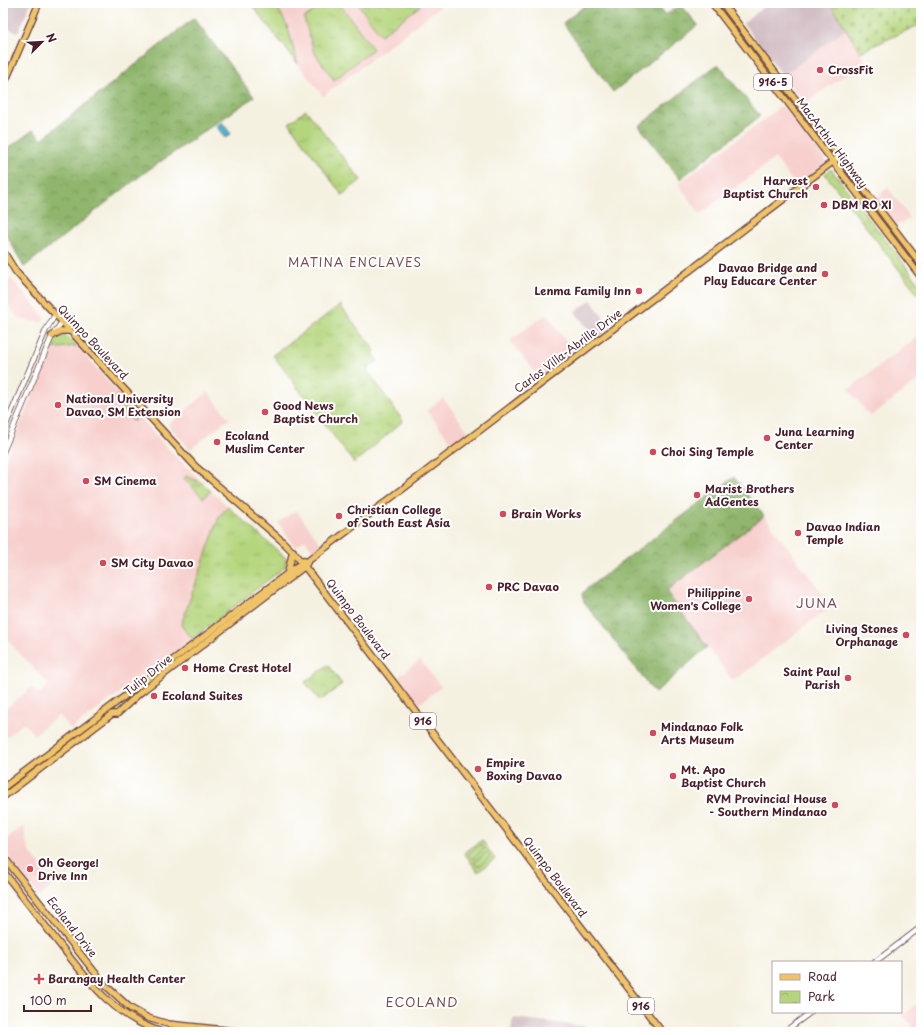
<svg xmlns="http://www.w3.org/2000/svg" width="924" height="1035" font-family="'Playpen Sans',sans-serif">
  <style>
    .built { fill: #f7d0ce }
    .industrial { fill: #d2bec4 }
    .grass { fill: url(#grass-tufts); stroke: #7f7a54 }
    .forest { fill: url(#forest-crowns); stroke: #6c6a4c }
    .cemetery { fill: url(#cemetery-stones); stroke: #7f7a54 }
    .park { fill: url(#park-crowns); stroke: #7f7a54 }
    .garden { fill: #b4d57c; stroke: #7f7a54 }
    .water { fill: url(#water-ripples); stroke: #4a657a }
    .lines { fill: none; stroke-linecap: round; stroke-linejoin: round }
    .minor-casing { stroke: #643e46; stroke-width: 6 }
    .major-casing { stroke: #643e46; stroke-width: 8 }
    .minor { stroke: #fff; stroke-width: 4.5 }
    .major { stroke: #efc469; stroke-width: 5.5 }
    .poi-dot { fill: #d1495b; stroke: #fff; stroke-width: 1.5 }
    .labels { text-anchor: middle; stroke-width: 4; stroke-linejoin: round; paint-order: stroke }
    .shield { fill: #fff; stroke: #80626b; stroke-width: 1 }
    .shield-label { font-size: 10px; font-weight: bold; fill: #4a1f2b }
    .poi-label { font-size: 11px; font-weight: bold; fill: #4a1f2b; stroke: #fff; text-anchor: start }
    .street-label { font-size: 11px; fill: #4a1f2b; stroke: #fff }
    .neighbourhood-label { font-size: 12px; letter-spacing: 1px; fill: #7a4b53; stroke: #fff }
    .quarter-label { font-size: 13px; letter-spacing: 1px; fill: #7a4b53; stroke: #fff }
  </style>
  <defs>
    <pattern id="grass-tufts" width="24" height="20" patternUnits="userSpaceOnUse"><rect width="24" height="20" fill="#b4d57c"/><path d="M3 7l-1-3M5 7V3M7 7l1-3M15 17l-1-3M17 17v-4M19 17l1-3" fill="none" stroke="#9cb66b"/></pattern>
    <pattern id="forest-crowns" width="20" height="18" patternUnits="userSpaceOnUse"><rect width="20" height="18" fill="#8fb66c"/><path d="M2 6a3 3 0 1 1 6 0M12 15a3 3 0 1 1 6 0" fill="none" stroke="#779359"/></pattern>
    <pattern id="cemetery-stones" width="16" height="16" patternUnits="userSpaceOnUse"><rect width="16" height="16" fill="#b4d57c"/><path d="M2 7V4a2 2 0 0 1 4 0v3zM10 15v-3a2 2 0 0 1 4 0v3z" fill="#9cb66b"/></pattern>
    <pattern id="park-crowns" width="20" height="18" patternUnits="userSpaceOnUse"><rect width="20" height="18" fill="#b4d57c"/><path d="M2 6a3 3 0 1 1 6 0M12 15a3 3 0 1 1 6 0" fill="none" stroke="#9cb66b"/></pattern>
    <pattern id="water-ripples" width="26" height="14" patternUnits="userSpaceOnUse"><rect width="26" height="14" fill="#4babca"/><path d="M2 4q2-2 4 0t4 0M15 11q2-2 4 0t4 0" fill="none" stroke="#408ba4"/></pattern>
  </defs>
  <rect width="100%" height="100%" fill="#fff"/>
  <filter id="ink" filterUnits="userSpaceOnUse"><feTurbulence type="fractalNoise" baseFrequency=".025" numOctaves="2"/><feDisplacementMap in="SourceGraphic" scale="8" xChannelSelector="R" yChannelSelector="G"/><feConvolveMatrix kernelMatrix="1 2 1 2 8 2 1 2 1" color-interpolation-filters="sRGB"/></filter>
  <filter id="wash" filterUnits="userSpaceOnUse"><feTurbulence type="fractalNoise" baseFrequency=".012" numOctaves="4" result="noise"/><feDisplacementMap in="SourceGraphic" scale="16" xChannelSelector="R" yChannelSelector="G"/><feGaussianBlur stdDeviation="0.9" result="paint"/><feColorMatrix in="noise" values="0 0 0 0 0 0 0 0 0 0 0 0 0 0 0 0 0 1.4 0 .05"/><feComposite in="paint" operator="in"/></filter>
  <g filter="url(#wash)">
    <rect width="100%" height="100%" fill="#f5f1e1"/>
    <!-- built -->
    <g class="built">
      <polygon points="250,3 445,3 323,96"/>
      <polygon points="846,29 865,60 805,104 783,76"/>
      <polygon points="783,105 827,162 796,186 775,158 700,214 678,184"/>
      <polygon points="888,188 910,218 896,226 875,198"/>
      <polygon points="11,279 45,317 42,322 19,319 7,304 3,307 3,285"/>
      <polygon points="546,314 577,356 542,381 510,341"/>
      <polygon points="921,334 921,378 870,417 849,389"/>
      <polygon points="77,346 166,447 228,507 219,517 181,625 192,639 71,729 59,715 34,735 24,723 3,739 3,711 32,687 39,694 49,685 3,635 3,467 42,372 49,349"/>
      <polygon points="208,392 229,419 190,449 168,425"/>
      <polygon points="443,398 471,435 455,447 427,411"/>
      <polygon points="296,510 322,545 314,552 305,540 295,547 278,523"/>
      <polygon points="764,516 832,606 733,681 665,591"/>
      <polygon points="420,660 441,687 419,704 398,677"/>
      <polygon points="25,825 25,838 28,849 54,884 39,897 3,850 3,842"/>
      <polygon points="921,1001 921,1032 917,1032 903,1015"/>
    </g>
    <!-- industrial -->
    <g class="industrial">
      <polygon points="3,3 31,3 18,33 3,26"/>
      <polygon points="769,3 830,3 846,29 783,76 743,23"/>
      <polygon points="591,300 611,328 596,339 575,312"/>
      <polygon points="513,1018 586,1026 586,1032 511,1032"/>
    </g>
    <!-- grass -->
    <g class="grass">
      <polygon points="250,3 275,3 287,25 298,64"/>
      <polygon points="325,3 339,3 373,49 334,80 314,52 304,18"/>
      <polygon points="357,3 418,3 420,6 381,35"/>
      <polygon points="306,110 361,180 342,195 289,123"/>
      <polygon points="340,305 375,351 373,353 378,361 367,370 403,421 354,463 273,355"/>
      <polygon points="62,333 77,346 49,349 55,336"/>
      <polygon points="117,395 127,404 135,420 133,421 113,399"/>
      <polygon points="186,476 202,483 211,491 203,498 184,478"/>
      <polygon points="228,507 286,558 285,567 192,639 181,625 219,517"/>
    </g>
    <!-- forest -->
    <g class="forest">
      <polygon points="588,3 656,3 665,15 681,5 698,25 613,92 563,23"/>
      <polygon points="194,18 254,97 144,173 24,267 3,228 3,152 33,130 42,139"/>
      <polygon points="718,64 760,116 680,179 639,126"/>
      <polygon points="734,477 764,516 666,591 707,647 655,693 584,602 582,595 585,590"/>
    </g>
    <!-- cemetery -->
    <polygon class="cemetery" points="830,3 921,3 921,24 860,52"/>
    <!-- park -->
    <g class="park">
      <polygon points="831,169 921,286 921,298 825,174"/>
      <polygon points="328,665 342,684 320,701 305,682"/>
      <polygon points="482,840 495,859 478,872 464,853"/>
    </g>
    <!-- garden -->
    <g class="garden">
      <polygon points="481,844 484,849 472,859 468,854"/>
      <polygon points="487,852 490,857 478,867 474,862"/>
    </g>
    <!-- water -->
    <polygon class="water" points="222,122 231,134 225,138 216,126"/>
  </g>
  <g filter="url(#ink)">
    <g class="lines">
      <defs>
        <g id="minor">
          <polyline points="3,432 46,330 55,315"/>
          <polyline points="3,452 52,336 62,322"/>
          <polyline points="875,962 921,927"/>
          <polyline points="784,1032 811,1012"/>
        </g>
        <g id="major">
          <polyline points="712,3 921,277"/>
          <polyline points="722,3 921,264"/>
          <polyline points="3,87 39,3"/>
          <polyline points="3,251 16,272 29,286 195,466 281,540 295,554 662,1032"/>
          <polyline points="52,336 61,331 70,331"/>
          <polyline points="288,571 293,551"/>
          <polyline points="3,788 304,561"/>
          <polyline points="3,797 112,714 117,714 141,692 305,566 308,561 839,157"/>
          <polyline points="3,856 104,984 130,1008 148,1018 168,1024 245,1032"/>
          <path d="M3,871C21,894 39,918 57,941C87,979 113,1017 162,1032"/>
        </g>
      </defs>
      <!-- minor casing -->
      <use href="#minor" class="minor-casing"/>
      <!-- major casing -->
      <use href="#major" class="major-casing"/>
      <!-- minor -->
      <use href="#minor" class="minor"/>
      <!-- major -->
      <use href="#major" class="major"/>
    </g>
  </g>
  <!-- markers -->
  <g class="poi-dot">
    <circle cx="820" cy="70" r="4"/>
    <circle cx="816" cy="187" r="4"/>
    <circle cx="824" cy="205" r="4"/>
    <circle cx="825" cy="274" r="4"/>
    <circle cx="639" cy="291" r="4"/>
    <circle cx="58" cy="405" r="4"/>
    <circle cx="265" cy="412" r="4"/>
    <circle cx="767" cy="438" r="4"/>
    <circle cx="217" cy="442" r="4"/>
    <circle cx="653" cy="452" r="4"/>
    <circle cx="86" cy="481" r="4"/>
    <circle cx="697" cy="495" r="4"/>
    <circle cx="503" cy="514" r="4"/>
    <circle cx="339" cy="516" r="4"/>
    <circle cx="798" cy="533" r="4"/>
    <circle cx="103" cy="563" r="4"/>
    <circle cx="489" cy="587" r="4"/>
    <circle cx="749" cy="599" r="4"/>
    <circle cx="906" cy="635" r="4"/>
    <circle cx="185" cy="668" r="4"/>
    <circle cx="848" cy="678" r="4"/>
    <circle cx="154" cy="696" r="4"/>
    <circle cx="653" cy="733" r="4"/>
    <circle cx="478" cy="769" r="4"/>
    <circle cx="673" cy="776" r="4"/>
    <circle cx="835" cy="805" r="4"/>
    <circle cx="30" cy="869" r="4"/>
    <path d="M37 973h4v4h4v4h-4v4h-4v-4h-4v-4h4z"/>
  </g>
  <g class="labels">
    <!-- shield labels -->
    <g class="shield">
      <rect x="754" y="74" width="38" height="16" rx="3"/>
      <rect x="410" y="713" width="26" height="16" rx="3"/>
      <rect x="628" y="998" width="26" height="16" rx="3"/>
    </g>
    <g class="shield-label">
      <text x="773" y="86">916-5</text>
      <text x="423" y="725">916</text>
      <text x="641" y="1010">916</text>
    </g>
    <!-- poi labels -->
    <g class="poi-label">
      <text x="828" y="74">CrossFit</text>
      <text x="808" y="185" text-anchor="end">Harvest<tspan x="808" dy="13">Baptist Church</tspan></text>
      <text x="832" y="209">DBM RO XI</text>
      <text x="817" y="272" text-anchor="end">Davao Bridge and<tspan x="817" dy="13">Play Educare Center</tspan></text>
      <text x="631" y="295" text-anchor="end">Lenma Family Inn</text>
      <text x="66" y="403">National University<tspan x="66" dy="13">Davao, SM Extension</tspan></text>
      <text x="273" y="410">Good News<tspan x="273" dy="13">Baptist Church</tspan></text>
      <text x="775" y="436">Juna Learning<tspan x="775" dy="13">Center</tspan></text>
      <text x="225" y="440">Ecoland<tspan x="225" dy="13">Muslim Center</tspan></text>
      <text x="661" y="456">Choi Sing Temple</text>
      <text x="94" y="485">SM Cinema</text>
      <text x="705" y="493">Marist Brothers<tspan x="705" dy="13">AdGentes</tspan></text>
      <text x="347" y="514">Christian College<tspan x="347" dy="13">of South East Asia</tspan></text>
      <text x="511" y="518">Brain Works</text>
      <text x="806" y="531">Davao Indian<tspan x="806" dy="13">Temple</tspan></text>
      <text x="111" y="567">SM City Davao</text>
      <text x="497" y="591">PRC Davao</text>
      <text x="741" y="597" text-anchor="end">Philippine<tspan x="741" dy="13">Women's College</tspan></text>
      <text x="898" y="633" text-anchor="end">Living Stones<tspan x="898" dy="13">Orphanage</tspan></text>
      <text x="193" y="672">Home Crest Hotel</text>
      <text x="840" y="676" text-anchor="end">Saint Paul<tspan x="840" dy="13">Parish</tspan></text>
      <text x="162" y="700">Ecoland Suites</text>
      <text x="661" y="731">Mindanao Folk<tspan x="661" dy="13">Arts Museum</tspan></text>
      <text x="486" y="767">Empire<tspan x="486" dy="13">Boxing Davao</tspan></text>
      <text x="681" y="774">Mt. Apo<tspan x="681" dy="13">Baptist Church</tspan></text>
      <text x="827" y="803" text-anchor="end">RVM Provincial House<tspan x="827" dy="13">- Southern Mindanao</tspan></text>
      <text x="38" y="867">Oh George!<tspan x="38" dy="13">Drive Inn</tspan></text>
      <text x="48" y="983">Barangay Health Center</text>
    </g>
    <!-- street labels -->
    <g class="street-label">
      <text transform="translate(832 143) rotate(53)" y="4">MacArthur Highway</text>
      <text transform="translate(93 342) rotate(47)" y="4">Quimpo Boulevard</text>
      <text transform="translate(568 351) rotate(-37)" y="4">Carlos Villa-Abrille Drive</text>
      <text transform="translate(358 619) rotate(53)" y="4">Quimpo Boulevard</text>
      <text transform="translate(148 675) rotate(-39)" y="4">Tulip Drive</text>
      <text transform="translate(555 877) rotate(53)" y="4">Quimpo Boulevard</text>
      <text transform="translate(72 927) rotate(52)" y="4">Ecoland Drive</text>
    </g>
    <!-- neighbourhood labels -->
    <g class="neighbourhood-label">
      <text x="355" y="267">MATINA ENCLAVES</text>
    </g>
    <!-- quarter labels -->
    <g class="quarter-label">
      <text x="817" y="608">JUNA</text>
      <text x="422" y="1007">ECOLAND</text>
    </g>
  </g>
  <!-- margin -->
  <rect width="924" height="1035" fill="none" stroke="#fff" stroke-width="16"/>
  <!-- legend -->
  <rect x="772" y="961" width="130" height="52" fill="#ffffff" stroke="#b7a5aa"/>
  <rect x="780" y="974" width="20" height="6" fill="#efc469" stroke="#b7a5aa"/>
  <text x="808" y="981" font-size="12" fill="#4a1f2b">Road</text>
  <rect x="780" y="991" width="20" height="12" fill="url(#park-crowns)" stroke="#b7a5aa"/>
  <text x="808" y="1001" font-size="12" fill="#4a1f2b">Park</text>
  <!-- north arrow -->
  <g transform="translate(42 42) rotate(66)" stroke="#ffffff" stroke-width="3" paint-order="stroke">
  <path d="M0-3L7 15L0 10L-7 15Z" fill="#4a1f2b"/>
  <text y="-6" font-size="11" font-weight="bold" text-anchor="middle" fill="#4a1f2b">N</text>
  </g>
  <!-- scale -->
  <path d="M24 1005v6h67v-6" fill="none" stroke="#4a1f2b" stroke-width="2"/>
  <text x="30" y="1005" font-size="12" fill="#4a1f2b" stroke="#ffffff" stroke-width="3" paint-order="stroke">100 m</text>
</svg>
